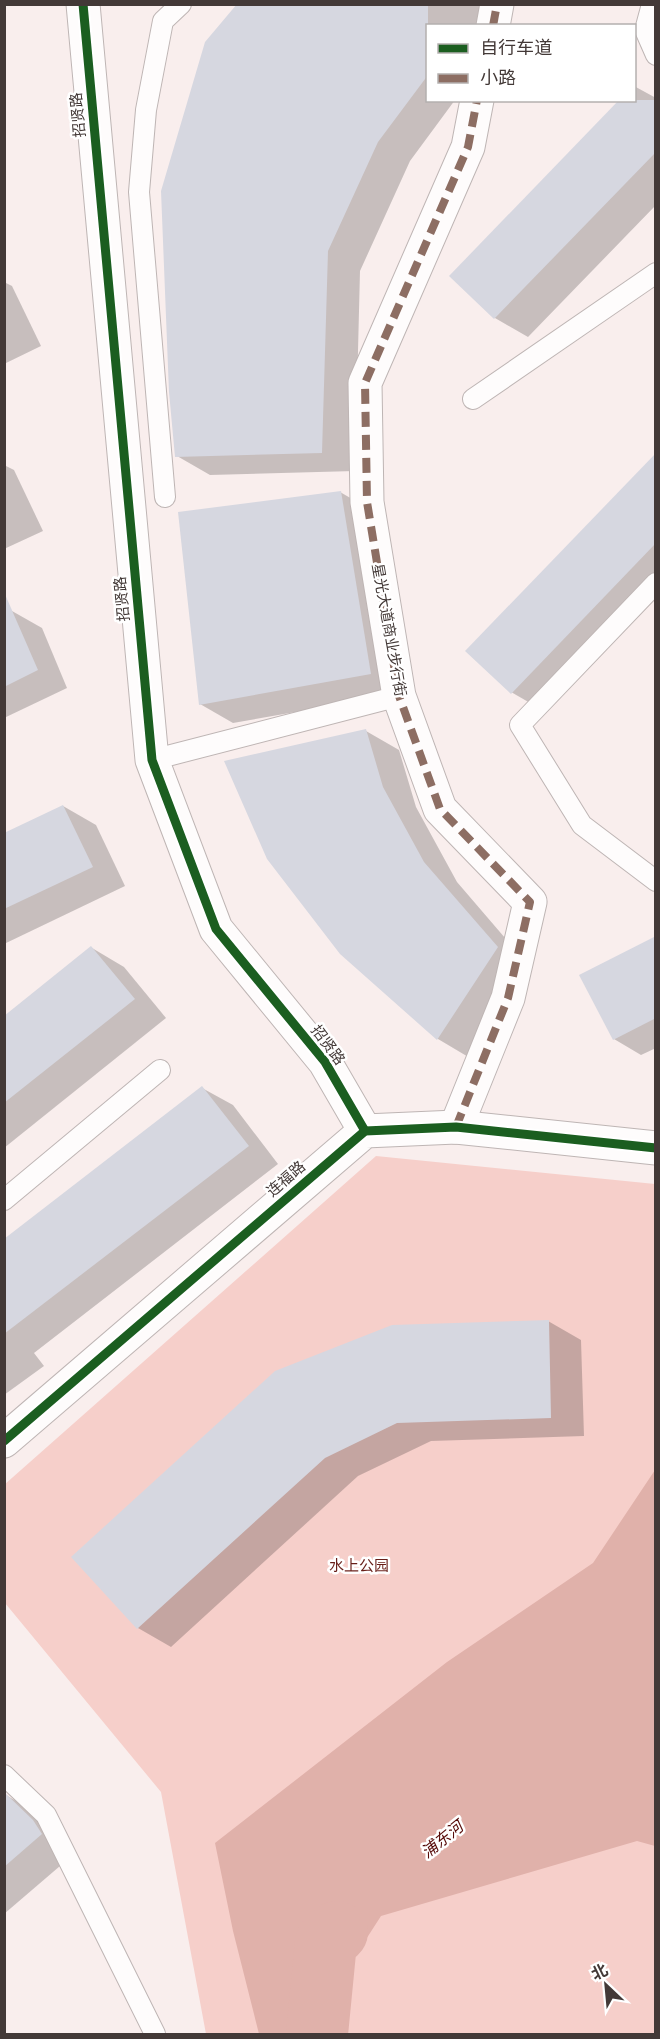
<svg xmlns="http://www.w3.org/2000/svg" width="660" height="2039" font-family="Inter,'Noto Sans SC',sans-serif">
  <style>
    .green { fill: #f6cfca }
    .water { fill: #e0b1aa }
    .shadow { fill: #0003 }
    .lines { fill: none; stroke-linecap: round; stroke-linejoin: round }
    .river { stroke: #e0b1aa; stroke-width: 62 }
    .building { fill: #d6d7e0 }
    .lane-casing { stroke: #beb5b4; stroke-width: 22 }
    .street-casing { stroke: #beb5b4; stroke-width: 35 }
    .secondary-casing { stroke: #beb5b4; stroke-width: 35 }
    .lane { stroke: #fefcfc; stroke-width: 20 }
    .street { stroke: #fefcfc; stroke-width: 33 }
    .secondary { stroke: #fefcfc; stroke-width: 33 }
    .quiet { stroke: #8d6e63; stroke-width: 8; stroke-dasharray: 15 8; stroke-linecap: butt }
    .cycleway-casing { stroke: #fff; stroke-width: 13 }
    .cycleway { stroke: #1b5e20; stroke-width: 9 }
    .labels { text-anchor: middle; stroke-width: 5; stroke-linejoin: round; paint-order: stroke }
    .street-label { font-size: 15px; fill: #433937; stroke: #fff }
    .park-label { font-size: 15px; fill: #681f19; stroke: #fff }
    .water-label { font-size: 16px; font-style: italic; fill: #550907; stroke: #fff }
  </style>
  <rect width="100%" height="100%" fill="#f9eeed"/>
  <!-- green -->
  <polygon class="green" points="376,1156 655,1184 655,2034 206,2034 161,1792 5,1603 4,1485"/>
  <!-- water -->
  <polygon class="water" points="655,1470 655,1846 637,1841 381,1916 314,2020 317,2034 259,2034 233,1931 215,1843 447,1662 593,1563"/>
  <!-- shadow -->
  <g class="shadow">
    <polygon points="239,4 499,4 494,26 428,26 428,100 455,100 410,161 360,271 355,471 210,475 177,456"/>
    <polygon points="634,86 656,98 656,205 528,337 495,318 451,276 634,100"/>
    <polygon points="4,282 12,286 41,346 4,364"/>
    <polygon points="656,463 656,596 544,711 511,692"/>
    <polygon points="4,465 14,470 43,531 4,549"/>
    <polygon points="340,492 373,511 404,693 233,723 200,704"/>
    <polygon points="12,611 42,628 67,688 4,718 4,614"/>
    <polygon points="366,731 399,750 416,807 457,882 530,967 470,1058 438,1039 341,953"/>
    <polygon points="63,806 96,825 125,886 4,944 4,835"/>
    <polygon points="656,937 656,1048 641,1055 614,1039"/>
    <polygon points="92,948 124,967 166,1018 4,1148 4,1018"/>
    <polygon points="202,1088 233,1105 278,1164 34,1353 44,1366 4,1395 4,1290"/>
    <polygon points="548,1321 581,1340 584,1436 431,1441 358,1476 171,1647 138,1628 73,1557"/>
    <polygon points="4,1794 37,1813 74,1854 4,1914"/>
  </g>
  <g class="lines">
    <!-- river -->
    <polyline class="river" points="317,2034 326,1942 337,1932"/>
  </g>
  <!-- building -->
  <g class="building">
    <polygon points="237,4 428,4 428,75 378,142 328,251 322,453 175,457 169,392 161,191 205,42"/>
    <polygon points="619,100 656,100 656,152 494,319 449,276"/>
    <polygon points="656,453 656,543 511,694 465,651"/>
    <polygon points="341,491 371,674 199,705 178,512"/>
    <polygon points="4,592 38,670 4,687"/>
    <polygon points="366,729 383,787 424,862 498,947 437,1040 340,954 267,859 224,761"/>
    <polygon points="63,805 93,867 4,909 4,833"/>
    <polygon points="656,936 656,1018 613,1040 579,975"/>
    <polygon points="91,946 135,999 4,1103 4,1016"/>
    <polygon points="202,1086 249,1146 4,1334 4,1239"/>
    <polygon points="549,1320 551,1418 397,1423 325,1458 137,1629 71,1557 275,1371 392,1325"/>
    <polygon points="4,1792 33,1820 42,1834 4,1867"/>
  </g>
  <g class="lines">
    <defs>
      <g id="lane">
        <polyline points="652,4 645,30 656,55"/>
        <polyline points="473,399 656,273"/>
        <polyline points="165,497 139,192 146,110 163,21 181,4"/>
        <polyline points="656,583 520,725 582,825 656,881"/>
        <polyline points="152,760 399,696"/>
        <polyline points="4,1200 160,1070"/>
        <polyline points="4,1775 46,1815 155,2034"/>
      </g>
      <g id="street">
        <polyline points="493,26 497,4"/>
        <polyline points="456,1127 508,998 530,902 440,809 399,696 367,502 365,383 468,147 477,100"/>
      </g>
      <g id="secondary">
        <polyline points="83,4 152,760 216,929 325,1062 365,1131"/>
        <polyline points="4,1441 365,1131 456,1127 656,1148"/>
      </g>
    </defs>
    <!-- lane casing -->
    <use href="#lane" class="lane-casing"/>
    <!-- street casing -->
    <use href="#street" class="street-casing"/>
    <!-- secondary casing -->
    <use href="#secondary" class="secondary-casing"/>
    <!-- lane -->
    <use href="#lane" class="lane"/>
    <!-- street -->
    <use href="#street" class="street"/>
    <!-- secondary -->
    <use href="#secondary" class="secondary"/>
    <!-- quiet -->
    <g class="quiet">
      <polyline points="493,26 497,4"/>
      <polyline points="456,1127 508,998 530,902 440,809 399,696 367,502 365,383 468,147 477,100"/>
    </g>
    <defs>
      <g id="cycleway">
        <polyline points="83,4 152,760 216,929 325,1062 365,1131"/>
        <polyline points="4,1441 365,1131 456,1127 656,1148"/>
      </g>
    </defs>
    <!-- cycleway casing -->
    <use href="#cycleway" class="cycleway-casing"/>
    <!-- cycleway -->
    <use href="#cycleway" class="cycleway"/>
  </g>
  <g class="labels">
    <!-- street labels -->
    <g class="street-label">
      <text transform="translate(78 115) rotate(-95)" y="5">招贤路</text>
      <text transform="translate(122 599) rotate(-95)" y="5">招贤路</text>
      <text transform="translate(389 630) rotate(80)" y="5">星光大道商业步行街</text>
      <text transform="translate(328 1045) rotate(53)" y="5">招贤路</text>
      <text transform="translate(286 1179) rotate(-41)" y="5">连福路</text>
    </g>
    <!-- park labels -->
    <g class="park-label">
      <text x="359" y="1571">水上公园</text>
    </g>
    <!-- water labels -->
    <g class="water-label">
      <text transform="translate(442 1839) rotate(-39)" y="6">浦东河</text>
    </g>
  </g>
  <!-- border -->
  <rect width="660" height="2039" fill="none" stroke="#433937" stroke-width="12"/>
  <!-- legend -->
  <rect x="426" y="24" width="210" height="78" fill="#ffffff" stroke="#b4b0af" stroke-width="1.5"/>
  <rect x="438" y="44" width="30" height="9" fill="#1b5e20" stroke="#b4b0af" stroke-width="1.5"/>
  <text x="480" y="54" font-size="18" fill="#433937">自行车道</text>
  <rect x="438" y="74" width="30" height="9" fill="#8d6e63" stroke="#b4b0af" stroke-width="1.5"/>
  <text x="480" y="84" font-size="18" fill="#433937">小路</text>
  <!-- north arrow -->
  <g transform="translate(606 1985) rotate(334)" stroke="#ffffff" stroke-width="4.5" paint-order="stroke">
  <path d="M0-4.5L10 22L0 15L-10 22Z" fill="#433937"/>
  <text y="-9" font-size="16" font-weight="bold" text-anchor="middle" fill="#433937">北</text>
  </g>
</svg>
